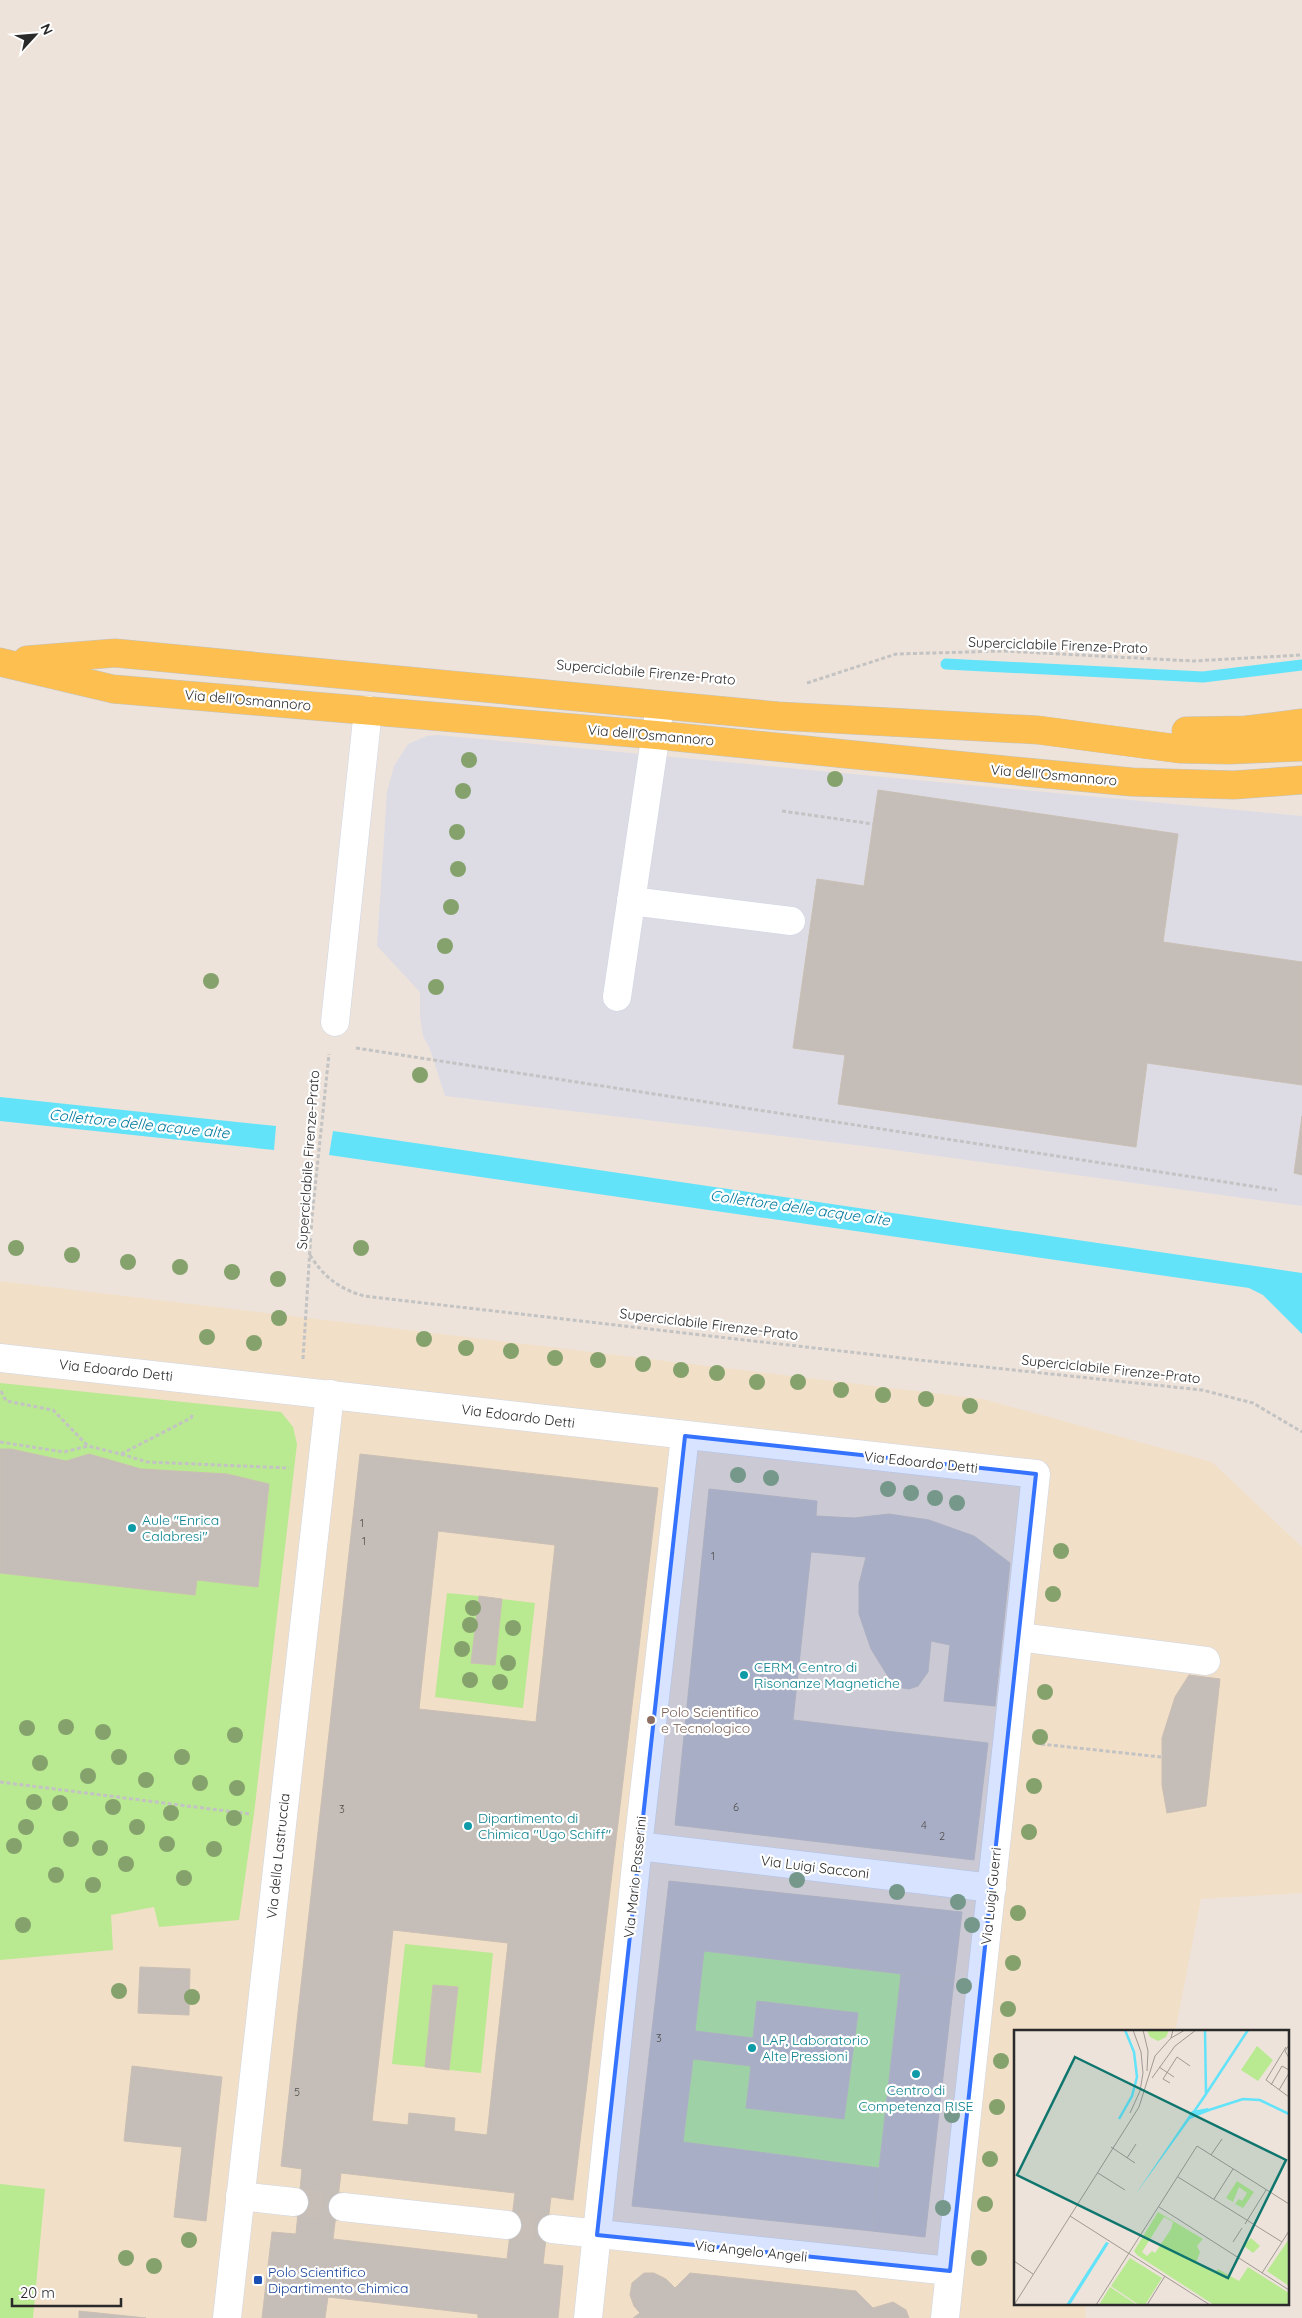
<svg xmlns="http://www.w3.org/2000/svg" width="1302" height="2318" font-family="Quicksand,sans-serif">
  <style>
    .industrial { fill: #dddce5 }
    .education { fill: #f1dfc8 }
    .green { fill: #b9e991 }
    .water { fill: #63e3f9 }
    .lines { fill: none; stroke-linecap: round; stroke-linejoin: round }
    .stream { stroke: #63e3f9; stroke-width: 11 }
    .building { fill: #c5bdb7; stroke: #c9bfb4; fill-rule: evenodd }
    .minor-tunnel { stroke: #c6beb7; stroke-width: 28; stroke-dasharray: 28 14; stroke-linecap: butt }
    .minor-casing { stroke: #cfd6e4; stroke-width: 29 }
    .major-casing { stroke: #c3c3c3; stroke-width: 29 }
    .path { stroke: #c3c3c3; stroke-width: 3; stroke-dasharray: 4 2.5; stroke-linecap: butt }
    .minor { stroke: #fff; stroke-width: 28 }
    .major { stroke: #fdc050; stroke-width: 28 }
    .tree { fill: #85a26d }
    .marked { fill: #3573ff; fill-opacity: 0.2; stroke: #3573ff; stroke-width: 4; stroke-linejoin: round }
    .culture-dot { fill: #0f9aa8; stroke: #fff; stroke-width: 2 }
    .education-dot { fill: #8d6e63; stroke: #fff; stroke-width: 2 }
    .transit-dot { fill: #1a4fb4; stroke: #fff; stroke-width: 2 }
    .labels { text-anchor: middle; stroke-width: 4.5; stroke-linejoin: round; paint-order: stroke }
    .number-label { font-size: 11px; fill: #514f4d }
    .street-label { font-size: 14px; fill: #2a2a2a; stroke: #fff }
    .culture-label { font-size: 14px; fill: #0d838f; stroke: #fff; text-anchor: start }
    .education-label { font-size: 14px; fill: #785e54; stroke: #fff; text-anchor: start }
    .transit-label { font-size: 14px; fill: #164399; stroke: #fff; text-anchor: start }
    .water-label { font-size: 15px; font-style: italic; fill: #037b9f; stroke: #fff }
    .inset-river { fill: none; stroke: #63e3f9; stroke-width: 2.5 }
    .inset-road { fill: none; stroke: #9f9994; stroke-width: 1 }
    .view { fill: #0f766e; fill-opacity: 0.15; stroke: #0f766e; stroke-width: 2.5 }
    .inset-edge { fill: none; stroke: #2a2a2a; stroke-width: 2.5 }
  </style>
  <rect width="100%" height="100%" fill="#ede3da"/>
  <!-- industrial -->
  <polygon class="industrial" points="438,735 1302,816 1302,1206 872,1147 445,1096 430,1049 423,1036 420,1017 420,992 377,946 387,792 394,766 408,744 427,736"/>
  <!-- education -->
  <polygon class="education" points="0,1281 983,1399 1212,1462 1302,1547 1302,1893 1201,1899 1175,2032 1016,2032 1016,2304 1085,2304 1086,2318 0,2318"/>
  <!-- green -->
  <g class="green">
    <polygon points="0,1383 281,1412 293,1427 297,1444 254,1814 239,1920 159,1927 154,1907 111,1915 113,1950 0,1960 0,1573 195,1595 197,1580 258,1587 269,1484 227,1474 141,1469 89,1454 66,1461 11,1449 0,1449"/>
    <polygon points="447,1593 479,1596 471,1663 495,1665 502,1599 535,1603 523,1708 435,1697"/>
    <polygon points="405,1944 493,1953 481,2073 449,2070 458,1987 433,1985 425,2067 392,2064"/>
    <polygon points="704,1951 901,1974 879,2168 683,2142 693,2059 751,2066 746,2108 844,2119 858,2014 757,2001 753,2038 695,2031"/>
    <polygon points="0,2184 45,2189 33,2318 0,2318"/>
  </g>
  <!-- water -->
  <g class="water">
    <polygon points="0,1097 276,1126 274,1150 0,1121"/>
    <polygon points="333,1131 1302,1273 1302,1334 1263,1295 1249,1288 329,1155"/>
  </g>
  <g class="lines">
    <!-- stream -->
    <polyline class="stream" points="946,664 1203,677 1302,665"/>
  </g>
  <!-- building -->
  <g class="building">
    <polygon points="878,790 1178,834 1163,942 1302,962 1302,1085 1147,1063 1136,1147 838,1104 845,1055 793,1048 817,879 864,886"/>
    <polygon points="1302,1116 1302,1175 1294,1173"/>
    <polygon points="0,1449 11,1449 66,1461 89,1454 141,1469 227,1474 269,1484 258,1587 197,1580 195,1595 0,1573"/>
    <path d="M360,1454L658,1488L573,2200L551,2197L543,2264L563,2266L558,2318H478V2314L328,2297L325,2318H262L272,2232L296,2234L302,2169L281,2166ZM438,1531L555,1545L536,1722L419,1709ZM393,1930L508,1943L487,2135L454,2131L455,2118L409,2113L408,2125L372,2121ZM341,2173L515,2193L507,2259L333,2239Z"/>
    <polygon points="709,1489 817,1501 816,1516 854,1518 889,1514 929,1520 974,1536 1010,1563 995,1706 944,1701 950,1645 931,1641 928,1672 918,1686 909,1689 903,1688 889,1678 871,1649 859,1614 859,1584 866,1557 811,1552 793,1720 988,1743 974,1860 675,1825"/>
    <polygon points="479,1596 502,1599 495,1665 471,1663"/>
    <polygon points="1189,1675 1220,1679 1206,1806 1167,1813 1162,1785 1162,1738 1175,1697"/>
    <polygon points="669,1881 962,1912 954,1980 704,1951 695,2031 753,2038 757,2001 858,2013 844,2119 746,2108 751,2066 693,2059 683,2142 879,2168 872,2231 632,2206"/>
    <polygon points="140,1967 190,1969 189,2015 138,2013"/>
    <polygon points="901,1974 954,1980 925,2237 872,2231"/>
    <polygon points="433,1985 458,1987 449,2070 425,2067"/>
    <polygon points="132,2066 222,2077 206,2221 174,2217 182,2147 124,2141"/>
    <polygon points="644,2273 654,2273 666,2279 675,2288 690,2273 856,2291 873,2308 893,2302 906,2310 909,2318 633,2318 640,2313 634,2306 630,2295 632,2283"/>
    <polygon points="79,2311 146,2318 79,2318"/>
  </g>
  <g class="lines">
    <!-- minor-tunnel -->
    <g class="minor-tunnel">
      <polyline points="294,2202 343,2207"/>
      <polyline points="507,2225 552,2229"/>
    </g>
    <defs>
      <g id="minor">
        <polyline points="631,901 791,921"/>
        <polyline points="617,997 660,705"/>
        <polyline points="335,1022 368,710"/>
        <polyline points="0,1358 1036,1474 945,2318"/>
        <polyline points="1019,1637 1206,1661"/>
        <polyline points="638,1846 992,1888"/>
        <polyline points="240,2196 294,2202"/>
        <polyline points="343,2207 507,2225"/>
        <polyline points="552,2229 950,2271"/>
        <polyline points="227,2318 330,1394"/>
        <polyline points="588,2318 638,1846 685,1436"/>
      </g>
      <g id="major">
        <polyline points="27,660 115,653 778,716 1038,730 1180,749 1228,750 1302,747"/>
        <polyline points="0,662 113,689 656,735 1025,772 1132,782 1234,785 1302,780"/>
        <polyline points="1186,731 1246,730 1302,723"/>
      </g>
    </defs>
    <!-- minor casing -->
    <use href="#minor" class="minor-casing"/>
    <!-- major casing -->
    <use href="#major" class="major-casing"/>
    <!-- path -->
    <g class="path">
      <polyline points="807,683 896,654 1004,651 1193,661 1302,655"/>
      <polyline points="782,811 873,824"/>
      <polyline points="356,1048 1277,1190"/>
      <path d="M310,1255C323,1276 339,1289 364,1296L910,1359L1202,1390L1253,1403L1302,1432"/>
      <polyline points="303,1359 312,1217 329,1054"/>
      <polyline points="1,1391 6,1401 53,1410 88,1446"/>
      <polyline points="0,1442 64,1452 88,1446 121,1454 191,1418 193,1413"/>
      <polyline points="121,1454 147,1462 289,1468"/>
      <polyline points="1041,1744 1161,1757"/>
      <polyline points="0,1782 250,1814"/>
    </g>
    <!-- minor -->
    <use href="#minor" class="minor"/>
    <!-- major -->
    <use href="#major" class="major"/>
  </g>
  <!-- trees -->
  <g class="tree">
    <circle cx="469" cy="760" r="8"/>
    <circle cx="835" cy="779" r="8"/>
    <circle cx="463" cy="791" r="8"/>
    <circle cx="457" cy="832" r="8"/>
    <circle cx="458" cy="869" r="8"/>
    <circle cx="451" cy="907" r="8"/>
    <circle cx="445" cy="946" r="8"/>
    <circle cx="211" cy="981" r="8"/>
    <circle cx="436" cy="987" r="8"/>
    <circle cx="420" cy="1075" r="8"/>
    <circle cx="16" cy="1248" r="8"/>
    <circle cx="361" cy="1248" r="8"/>
    <circle cx="72" cy="1255" r="8"/>
    <circle cx="128" cy="1262" r="8"/>
    <circle cx="180" cy="1267" r="8"/>
    <circle cx="232" cy="1272" r="8"/>
    <circle cx="278" cy="1279" r="8"/>
    <circle cx="279" cy="1318" r="8"/>
    <circle cx="207" cy="1337" r="8"/>
    <circle cx="424" cy="1339" r="8"/>
    <circle cx="254" cy="1343" r="8"/>
    <circle cx="466" cy="1348" r="8"/>
    <circle cx="511" cy="1351" r="8"/>
    <circle cx="555" cy="1358" r="8"/>
    <circle cx="598" cy="1360" r="8"/>
    <circle cx="643" cy="1364" r="8"/>
    <circle cx="681" cy="1370" r="8"/>
    <circle cx="717" cy="1373" r="8"/>
    <circle cx="757" cy="1382" r="8"/>
    <circle cx="798" cy="1382" r="8"/>
    <circle cx="841" cy="1390" r="8"/>
    <circle cx="883" cy="1395" r="8"/>
    <circle cx="926" cy="1399" r="8"/>
    <circle cx="970" cy="1406" r="8"/>
    <circle cx="738" cy="1475" r="8"/>
    <circle cx="771" cy="1478" r="8"/>
    <circle cx="888" cy="1489" r="8"/>
    <circle cx="911" cy="1493" r="8"/>
    <circle cx="935" cy="1498" r="8"/>
    <circle cx="957" cy="1503" r="8"/>
    <circle cx="1061" cy="1551" r="8"/>
    <circle cx="1053" cy="1594" r="8"/>
    <circle cx="473" cy="1608" r="8"/>
    <circle cx="470" cy="1625" r="8"/>
    <circle cx="513" cy="1628" r="8"/>
    <circle cx="462" cy="1649" r="8"/>
    <circle cx="508" cy="1663" r="8"/>
    <circle cx="470" cy="1680" r="8"/>
    <circle cx="500" cy="1682" r="8"/>
    <circle cx="1045" cy="1692" r="8"/>
    <circle cx="66" cy="1727" r="8"/>
    <circle cx="27" cy="1728" r="8"/>
    <circle cx="103" cy="1732" r="8"/>
    <circle cx="235" cy="1735" r="8"/>
    <circle cx="1040" cy="1737" r="8"/>
    <circle cx="119" cy="1757" r="8"/>
    <circle cx="182" cy="1757" r="8"/>
    <circle cx="40" cy="1763" r="8"/>
    <circle cx="88" cy="1776" r="8"/>
    <circle cx="146" cy="1780" r="8"/>
    <circle cx="200" cy="1783" r="8"/>
    <circle cx="1034" cy="1786" r="8"/>
    <circle cx="237" cy="1788" r="8"/>
    <circle cx="34" cy="1802" r="8"/>
    <circle cx="60" cy="1803" r="8"/>
    <circle cx="113" cy="1807" r="8"/>
    <circle cx="171" cy="1813" r="8"/>
    <circle cx="234" cy="1818" r="8"/>
    <circle cx="26" cy="1827" r="8"/>
    <circle cx="137" cy="1827" r="8"/>
    <circle cx="1029" cy="1832" r="8"/>
    <circle cx="71" cy="1839" r="8"/>
    <circle cx="167" cy="1844" r="8"/>
    <circle cx="14" cy="1846" r="8"/>
    <circle cx="100" cy="1848" r="8"/>
    <circle cx="214" cy="1849" r="8"/>
    <circle cx="126" cy="1864" r="8"/>
    <circle cx="56" cy="1875" r="8"/>
    <circle cx="184" cy="1878" r="8"/>
    <circle cx="797" cy="1880" r="8"/>
    <circle cx="93" cy="1885" r="8"/>
    <circle cx="897" cy="1892" r="8"/>
    <circle cx="958" cy="1902" r="8"/>
    <circle cx="1018" cy="1913" r="8"/>
    <circle cx="23" cy="1925" r="8"/>
    <circle cx="972" cy="1925" r="8"/>
    <circle cx="1013" cy="1963" r="8"/>
    <circle cx="964" cy="1986" r="8"/>
    <circle cx="119" cy="1991" r="8"/>
    <circle cx="192" cy="1997" r="8"/>
    <circle cx="1008" cy="2009" r="8"/>
    <circle cx="1001" cy="2061" r="8"/>
    <circle cx="997" cy="2107" r="8"/>
    <circle cx="952" cy="2115" r="8"/>
    <circle cx="990" cy="2159" r="8"/>
    <circle cx="985" cy="2204" r="8"/>
    <circle cx="943" cy="2208" r="8"/>
    <circle cx="189" cy="2240" r="8"/>
    <circle cx="126" cy="2258" r="8"/>
    <circle cx="979" cy="2258" r="8"/>
    <circle cx="154" cy="2266" r="8"/>
  </g>
  <!-- marked area -->
  <path class="marked" d="M685,1436L1036,1474L950,2271L597,2235Z"/>
  <!-- markers -->
  <g class="culture-dot">
    <circle cx="132" cy="1528" r="5"/>
    <circle cx="744" cy="1675" r="5"/>
    <circle cx="468" cy="1826" r="5"/>
    <circle cx="752" cy="2048" r="5"/>
    <circle cx="916" cy="2074" r="5"/>
  </g>
  <circle class="education-dot" cx="651" cy="1720" r="5"/>
  <rect class="transit-dot" x="253" y="2275" width="10" height="10" rx="2.5"/>
  <g class="labels">
    <!-- number labels -->
    <g class="number-label">
      <text x="362" y="1527">1</text>
      <text x="364" y="1545">1</text>
      <text x="713" y="1560">1</text>
      <text x="736" y="1811">6</text>
      <text x="342" y="1813">3</text>
      <text x="924" y="1829">4</text>
      <text x="942" y="1840">2</text>
      <text x="659" y="2042">3</text>
      <text x="297" y="2096">5</text>
    </g>
    <!-- street labels -->
    <g class="street-label">
      <text transform="translate(1058 645) rotate(2)" y="5">Superciclabile Firenze-Prato</text>
      <text transform="translate(646 672) rotate(5)" y="5">Superciclabile Firenze-Prato</text>
      <text transform="translate(248 700) rotate(5)" y="5">Via dell'Osmannoro</text>
      <text transform="translate(651 735) rotate(5)" y="5">Via dell'Osmannoro</text>
      <text transform="translate(1054 775) rotate(5)" y="5">Via dell'Osmannoro</text>
      <text transform="translate(308 1160) rotate(-86)" y="5">Superciclabile Firenze-Prato</text>
      <text transform="translate(709 1324) rotate(7)" y="5">Superciclabile Firenze-Prato</text>
      <text transform="translate(1111 1369) rotate(6)" y="5">Superciclabile Firenze-Prato</text>
      <text transform="translate(116 1370) rotate(6)" y="5">Via Edoardo Detti</text>
      <text transform="translate(518 1416) rotate(7)" y="5">Via Edoardo Detti</text>
      <text transform="translate(921 1462) rotate(6)" y="5">Via Edoardo Detti</text>
      <text transform="translate(278 1856) rotate(-84)" y="5">Via della Lastruccia</text>
      <text transform="translate(815 1867) rotate(7)" y="5">Via Luigi Sacconi</text>
      <text transform="translate(635 1877) rotate(-84)" y="5">Via Mario Passerini</text>
      <text transform="translate(991 1896) rotate(-84)" y="5">Via Luigi Guerri</text>
      <text transform="translate(751 2251) rotate(6)" y="5">Via Angelo Angeli</text>
    </g>
    <!-- culture labels -->
    <g class="culture-label">
      <text x="142" y="1525">Aule "Enrica<tspan x="142" dy="16">Calabresi"</tspan></text>
      <text x="754" y="1672">CERM, Centro di<tspan x="754" dy="16">Risonanze Magnetiche</tspan></text>
      <text x="478" y="1823">Dipartimento di<tspan x="478" dy="16">Chimica "Ugo Schiff"</tspan></text>
      <text x="762" y="2045">LAP, Laboratorio<tspan x="762" dy="16">Alte Pressioni</tspan></text>
      <text x="916" y="2095" text-anchor="middle">Centro di<tspan x="916" dy="16">Competenza RISE</tspan></text>
    </g>
    <!-- education labels -->
    <g class="education-label">
      <text x="661" y="1717">Polo Scientifico<tspan x="661" dy="16">e Tecnologico</tspan></text>
    </g>
    <!-- transit labels -->
    <g class="transit-label">
      <text x="268" y="2277">Polo Scientifico<tspan x="268" dy="16">Dipartimento Chimica</tspan></text>
    </g>
    <!-- water labels -->
    <g class="water-label">
      <text transform="translate(139 1124) rotate(6)" y="5">Collettore delle acque alte</text>
      <text transform="translate(800 1208) rotate(8)" y="5">Collettore delle acque alte</text>
    </g>
  </g>
  <!-- overview -->
  <g transform="translate(1014 2030)">
    <rect width="275" height="275" fill="#ede3da"/>
    <path d="M133,0H155L152,7L144,11L136,7ZM243,16L259,30L244,51L227,40ZM223,151L240,162L229,178L221,174L225,169L228,171L233,163L225,157L219,172L212,168ZM144,182L189,209L183,216L186,222L182,233L201,243L204,239L225,251L234,237L275,263V275H200L123,225L120,221ZM150,187L159,192L157,199L141,223L138,221L133,226L128,222ZM237,208L246,216L239,223L230,216ZM275,209V256L253,241ZM116,228L148,248L131,275H125L97,256ZM96,257L123,275H85Z" fill="#b9e991" fill-rule="evenodd"/>
    <path d="M194,78L196,81L176,89L121,165L178,81ZM92,212L95,213L56,275H52Z" fill="#63e3f9"/>
    <path class="inset-river" d="M192,64L234,0M195,80L229,69L246,70L275,84M179,83L192,64L191,0M105,89L118,66L123,47L120,22L111,0"/>
    <path class="inset-road" d="M129,0L134,21L133,41M157,8L171,0M275,15L271,21L275,28M272,17L252,50L275,67M145,37L160,47M138,48L161,16L182,0M156,53L149,49L163,27L176,36M257,55L268,36L275,40M265,60L275,43M116,83L126,61L129,43L127,22L119,0M97,117L121,133M197,125L208,109M113,128L122,114M84,143L111,160M164,147L268,212M200,169L219,139M145,177L275,260M56,186L196,275M231,194L252,160M219,212L228,198M0,231L19,244M248,243L275,201M0,275L125,77L141,26L157,8L159,0M82,275L183,116L275,174M133,275L151,246"/>
    <path class="view" d="M61,27L272,130L214,248L3,145Z"/>
    <rect width="275" height="275" class="inset-edge"/>
  </g>
  <!-- north arrow -->
  <g transform="translate(35 35) rotate(64)" stroke="#ffffff" stroke-width="4" paint-order="stroke">
  <path d="M0-4L9 19L0 12L-9 19Z" fill="#2a2a2a"/>
  <text y="-8" font-size="14" font-weight="bold" text-anchor="middle" fill="#2a2a2a">N</text>
  </g>
  <!-- scale -->
  <path d="M12 2298v8h109v-8" fill="none" stroke="#2a2a2a" stroke-width="2.5"/>
  <text x="20" y="2298" font-size="15" fill="#2a2a2a" stroke="#ffffff" stroke-width="4" paint-order="stroke">20 m</text>
</svg>
